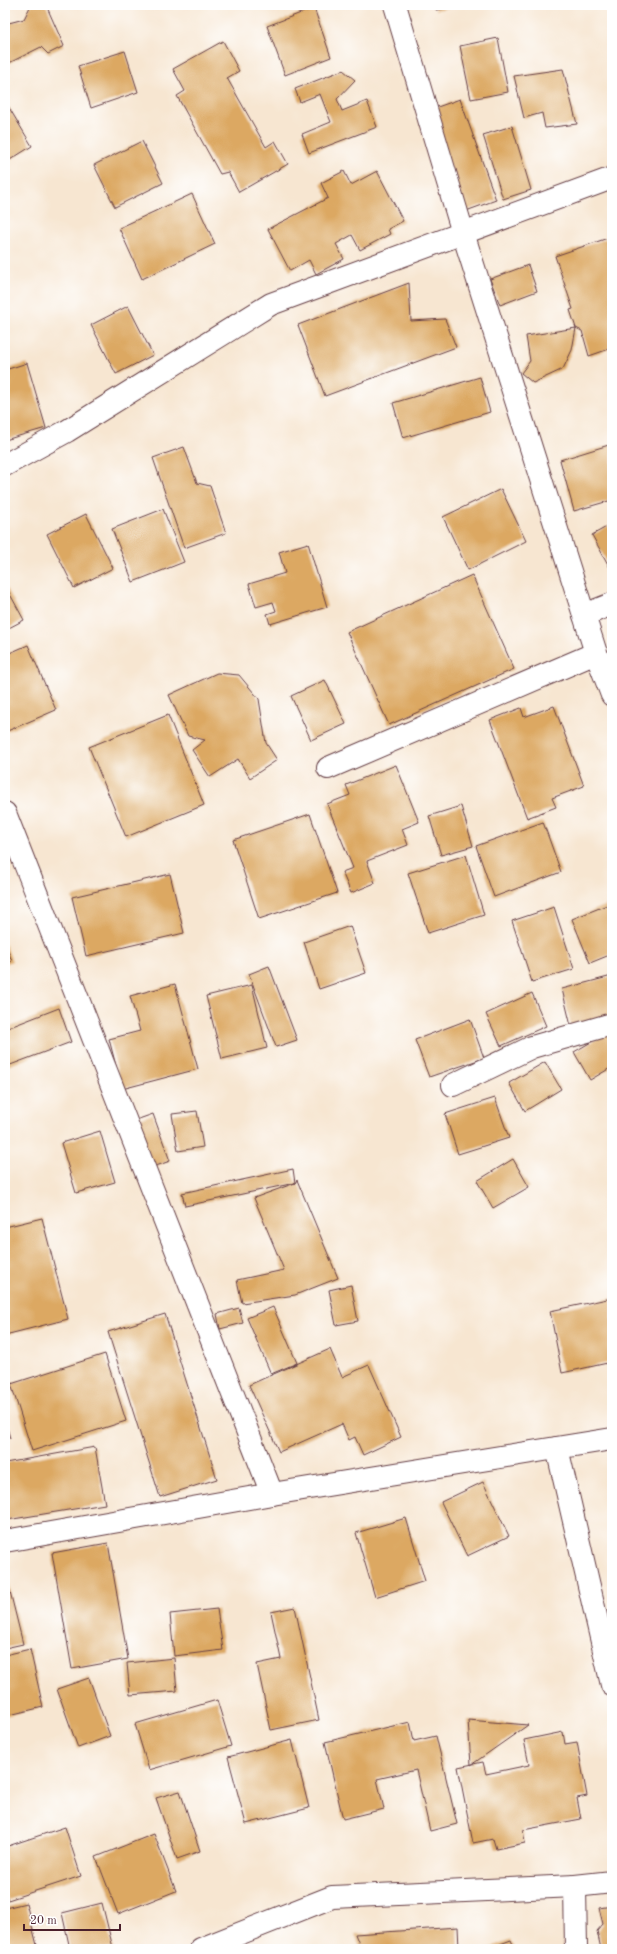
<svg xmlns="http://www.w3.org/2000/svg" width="617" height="1954" font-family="'Old Standard TT',serif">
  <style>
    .building { fill: #dca862 }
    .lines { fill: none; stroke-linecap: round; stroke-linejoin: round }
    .minor-casing { stroke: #643d44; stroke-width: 24 }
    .minor { stroke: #fff; stroke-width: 22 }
  </style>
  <rect width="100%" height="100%" fill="#fff"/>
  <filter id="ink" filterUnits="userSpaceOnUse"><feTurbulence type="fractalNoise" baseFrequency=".025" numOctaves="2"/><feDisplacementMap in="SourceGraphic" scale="8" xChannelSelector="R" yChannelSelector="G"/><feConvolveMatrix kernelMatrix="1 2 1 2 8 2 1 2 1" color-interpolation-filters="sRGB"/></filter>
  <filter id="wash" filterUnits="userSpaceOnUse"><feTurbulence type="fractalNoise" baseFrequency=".012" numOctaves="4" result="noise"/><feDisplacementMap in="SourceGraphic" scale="16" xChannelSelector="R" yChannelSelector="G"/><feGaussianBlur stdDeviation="0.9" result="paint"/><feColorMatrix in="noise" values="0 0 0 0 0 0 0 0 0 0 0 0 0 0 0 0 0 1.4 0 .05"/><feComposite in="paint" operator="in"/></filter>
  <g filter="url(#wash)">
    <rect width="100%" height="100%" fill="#f7e6d1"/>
    <g id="blocks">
      <!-- building -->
      <g class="building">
        <polygon points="31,5 46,5 64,46 48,54 41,47 5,65 5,24 24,19"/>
        <polygon points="435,5 457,5 457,6 436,10"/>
        <polygon points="314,8 331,57 285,75 267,26"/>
        <polygon points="498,38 508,92 471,99 460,46"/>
        <polygon points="223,41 239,71 227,78 266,147 275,141 288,164 239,192 228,172 220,174 177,96 185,91 173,69"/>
        <polygon points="125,51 138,92 91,108 78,66"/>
        <polygon points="563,69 577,124 545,128 542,113 524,118 514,76"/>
        <polygon points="343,70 355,80 337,99 342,111 367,101 377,127 309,153 302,134 331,122 320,94 300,102 295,89"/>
        <polygon points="460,99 496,200 466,211 429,110"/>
        <polygon points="5,101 32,146 5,163"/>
        <polygon points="512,126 531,190 503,199 483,135"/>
        <polygon points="142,141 163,183 115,207 94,165"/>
        <polygon points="344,171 351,185 377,171 403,221 388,229 390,234 360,250 352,235 336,244 344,259 316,274 309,260 290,271 268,229 328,198 321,183"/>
        <polygon points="192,194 215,244 142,279 119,228"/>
        <polygon points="608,238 612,249 612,269 610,270 612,275 612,348 589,356 582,331 576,328 572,350 563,369 533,383 521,373 530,361 526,336 576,328 570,310 573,309 555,256"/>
        <polygon points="528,265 537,291 500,305 490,279"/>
        <polygon points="409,283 411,321 445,319 456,347 325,396 298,325"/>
        <polygon points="128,306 153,355 116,374 91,325"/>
        <polygon points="27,363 46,428 5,440 5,370"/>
        <polygon points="480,377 490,412 403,438 393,403"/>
        <polygon points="612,444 612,500 574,511 560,460"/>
        <polygon points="184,447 197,483 210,486 226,533 184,548 153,458"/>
        <polygon points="501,489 526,541 468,570 443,517"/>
        <polygon points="163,509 184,562 133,582 112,529"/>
        <polygon points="86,514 113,568 74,588 47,534"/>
        <polygon points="612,524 612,567 610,568 592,535"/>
        <polygon points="308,543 327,607 270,624 267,614 276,611 273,602 256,607 249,584 285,573 279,552"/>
        <polygon points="472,575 514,669 389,725 347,632"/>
        <polygon points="5,585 24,620 5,630"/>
        <polygon points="28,645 56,710 5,732 5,655"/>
        <polygon points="217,673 239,675 259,699 266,743 277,760 250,778 238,759 210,777 192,750 205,740 188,736 169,695"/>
        <polygon points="325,680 346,724 311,740 291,696"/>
        <polygon points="554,706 584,786 552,798 556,807 527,818 490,720 521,708 524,717"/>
        <polygon points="168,715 204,805 126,837 89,747"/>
        <polygon points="396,765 419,822 402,829 408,845 367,861 375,883 351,893 342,872 353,868 327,804 350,795 346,785"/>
        <polygon points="461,806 473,846 441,855 429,816"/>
        <polygon points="310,814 337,893 259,919 233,840"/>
        <polygon points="543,822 561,872 494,897 476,846"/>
        <polygon points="466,855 484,915 428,933 408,873"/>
        <polygon points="170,874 184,933 86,956 72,897"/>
        <polygon points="612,903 612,954 590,963 572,919"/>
        <polygon points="554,907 574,969 532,982 512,921"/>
        <polygon points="350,926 366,973 319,989 304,942"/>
        <polygon points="5,944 12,961 5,964"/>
        <polygon points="269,966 297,1040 276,1047 249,974"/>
        <polygon points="612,976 612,1016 571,1026 562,989"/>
        <polygon points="175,984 198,1069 122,1089 109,1039 140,1031 130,996"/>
        <polygon points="252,985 267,1048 222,1059 206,996"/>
        <polygon points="532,993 546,1026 501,1046 486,1014"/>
        <polygon points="59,1008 71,1042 5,1067 5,1029"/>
        <polygon points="470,1019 484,1058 429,1077 415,1040"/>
        <polygon points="610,1031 612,1034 612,1067 590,1080 574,1052"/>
        <polygon points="545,1062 561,1089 525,1111 509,1083"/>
        <polygon points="495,1098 509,1138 458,1154 445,1114"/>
        <polygon points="197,1111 203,1147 178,1151 172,1114"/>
        <polygon points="153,1114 170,1161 153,1167 136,1120"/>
        <polygon points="100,1131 115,1182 76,1193 61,1143"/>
        <polygon points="513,1159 529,1187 493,1208 477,1181"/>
        <polygon points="293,1169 295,1183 297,1180 338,1278 295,1295 242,1303 237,1280 284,1270 254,1198 295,1183 185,1206 182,1193"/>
        <polygon points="42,1218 68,1319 5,1335 5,1227"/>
        <polygon points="351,1285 358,1321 336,1325 329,1290"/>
        <polygon points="612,1298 612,1362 562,1373 550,1311"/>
        <polygon points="273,1307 297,1363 271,1374 247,1318"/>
        <polygon points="239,1308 243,1323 220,1329 217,1314"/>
        <polygon points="165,1314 217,1479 160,1497 108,1332"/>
        <polygon points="330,1349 342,1377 369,1365 401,1437 363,1455 355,1437 349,1440 342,1424 279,1452 249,1385"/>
        <polygon points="105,1354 126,1421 32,1451 11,1384"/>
        <polygon points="5,1421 10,1438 5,1439"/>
        <polygon points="95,1447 105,1504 7,1520 5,1510 5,1463"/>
        <polygon points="483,1482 509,1536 467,1556 441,1502"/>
        <polygon points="406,1518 425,1581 375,1597 356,1533"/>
        <polygon points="108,1543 128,1659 72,1669 52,1553"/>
        <polygon points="5,1571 23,1644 5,1648"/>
        <polygon points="295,1607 319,1720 271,1730 257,1664 281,1659 271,1612"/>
        <polygon points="217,1609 223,1650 174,1656 170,1614"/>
        <polygon points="30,1649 43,1707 5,1716 5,1655"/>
        <polygon points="174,1658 177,1691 130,1695 127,1663"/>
        <polygon points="89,1678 110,1736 78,1748 57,1689"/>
        <polygon points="217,1700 231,1746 149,1770 135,1724"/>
        <polygon points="468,1720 528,1725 471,1765"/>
        <polygon points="410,1722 414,1741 436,1736 457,1824 430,1831 416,1770 377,1779 384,1809 343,1819 325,1742"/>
        <polygon points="563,1732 565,1744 577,1742 587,1796 577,1798 581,1819 523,1830 525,1843 496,1849 493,1839 473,1843 458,1767 483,1762 486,1774 529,1765 524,1740"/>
        <polygon points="292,1740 309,1808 246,1824 228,1757"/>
        <polygon points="180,1791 200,1851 177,1859 156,1798"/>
        <polygon points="65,1827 81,1876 8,1900 5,1892 5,1847"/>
        <polygon points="154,1834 176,1891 118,1914 96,1857"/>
        <polygon points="26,1903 38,1949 5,1949 5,1908"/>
        <polygon points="102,1903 113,1948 70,1949 62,1913"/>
        <polygon points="612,1906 612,1949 601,1949 597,1931 603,1924 599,1908"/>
        <polygon points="458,1927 459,1949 361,1949 355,1934"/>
        <polygon points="511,1940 515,1949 487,1949"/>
      </g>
    </g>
  </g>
  <g filter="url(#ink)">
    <use href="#blocks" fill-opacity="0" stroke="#643d44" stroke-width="1"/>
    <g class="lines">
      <defs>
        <g id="minor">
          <polyline points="395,5 463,233 596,653 612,695"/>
          <polyline points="5,465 67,431 271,304 612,178"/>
          <polyline points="584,615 612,604"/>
          <polyline points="328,768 596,653"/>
          <polyline points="5,813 272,1494"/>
          <polyline points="453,1085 532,1047 612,1024"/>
          <polyline points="557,1448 612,1685"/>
          <polyline points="5,1541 272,1494 612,1439"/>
          <polyline points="575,1886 576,1949"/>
          <polyline points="201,1949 332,1897 575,1886 612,1882"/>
        </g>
      </defs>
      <!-- minor casing -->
      <use href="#minor" class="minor-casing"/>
      <!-- minor -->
      <use href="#minor" class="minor"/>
    </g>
  </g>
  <!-- margin -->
  <rect width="617" height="1954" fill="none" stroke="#fff" stroke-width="20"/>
  <!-- scale -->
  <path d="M24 1924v6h96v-6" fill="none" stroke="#4a1f2b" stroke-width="2"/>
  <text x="30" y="1924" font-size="12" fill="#4a1f2b" stroke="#ffffff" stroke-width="3" paint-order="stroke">20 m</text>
</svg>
